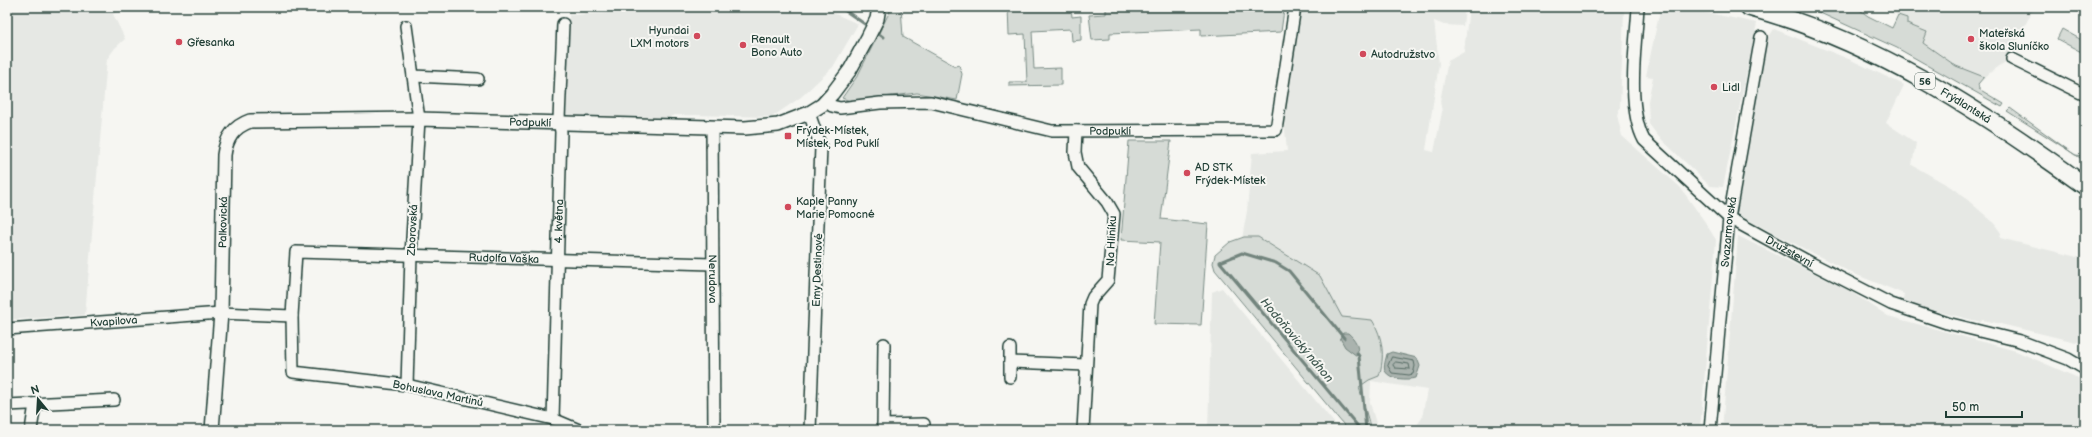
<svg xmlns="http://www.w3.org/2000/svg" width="2092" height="437" font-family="'Balsamiq Sans',sans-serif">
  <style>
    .built { fill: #e6e8e4 }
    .green { fill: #d6dbd6; stroke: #7a8c85 }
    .water { fill: #aab3ae; stroke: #72847d }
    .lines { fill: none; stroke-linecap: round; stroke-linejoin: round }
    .shore { stroke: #576c65; stroke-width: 1 }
    .stream { stroke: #72847d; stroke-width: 3 }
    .minor-casing { stroke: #1f3d34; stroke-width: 14 }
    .tertiary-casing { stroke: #1f3d34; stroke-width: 16 }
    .primary-casing { stroke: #1f3d34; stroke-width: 20 }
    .minor { stroke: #f6f6f2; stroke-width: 11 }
    .tertiary { stroke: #f6f6f2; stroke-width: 13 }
    .primary { stroke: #f6f6f2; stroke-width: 17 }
    .poi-dot { fill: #d1495b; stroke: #f6f6f2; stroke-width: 1.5 }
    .labels { text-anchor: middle; stroke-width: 4; stroke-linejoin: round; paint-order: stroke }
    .shield { fill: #f6f6f2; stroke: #60746d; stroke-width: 1 }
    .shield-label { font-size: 10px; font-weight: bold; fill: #1f3d34 }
    .poi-label { font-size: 11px; fill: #1f3d34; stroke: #f6f6f2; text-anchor: start }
    .street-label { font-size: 11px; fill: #1f3d34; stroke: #f6f6f2 }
    .water-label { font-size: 12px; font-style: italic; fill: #425a52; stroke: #f6f6f2 }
  </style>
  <rect width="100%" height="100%" fill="#f6f6f2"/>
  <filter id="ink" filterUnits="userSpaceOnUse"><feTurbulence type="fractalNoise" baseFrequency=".025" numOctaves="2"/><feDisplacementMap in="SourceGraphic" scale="8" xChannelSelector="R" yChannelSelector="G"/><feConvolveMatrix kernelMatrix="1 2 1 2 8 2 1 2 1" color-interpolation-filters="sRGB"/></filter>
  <g filter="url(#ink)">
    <!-- built -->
    <g class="built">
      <polygon points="7,7 128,7 113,14 125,39 115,48 107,59 85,315 7,320"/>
      <polygon points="729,7 820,7 858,24 833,67 801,97 772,117 694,115 675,115 666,119 566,117 569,15"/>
      <polygon points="1302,7 1465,7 1463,26 1444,25 1434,21 1439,64 1426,150 1434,152 1442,112 1440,101 1448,61 1464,52 1469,7 1620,7 1624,12 1620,107 1617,115 1622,136 1680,187 1705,222 1716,240 1700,430 1416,430 1417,425 1422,418 1427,390 1371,381 1370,403 1378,430 1370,430 1240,250 1247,211 1252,153 1287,151 1284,119 1296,29"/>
      <polygon points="1667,7 1679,7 1757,23 1723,187 1710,186 1658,136 1649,124 1648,101 1653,77 1646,76 1660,10"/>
      <polygon points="1894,7 2034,7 2008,60 1984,77 1956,66 1923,43 1926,32 1907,24 1898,15 1891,13"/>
      <polygon points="1774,29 1851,60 1904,85 1886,123 1916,143 1912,165 1956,190 1993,222 2001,233 2000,238 2085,259 2085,354 2078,352 2080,343 1988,321 1982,320 1981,322 1902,303 1904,294 1852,273 1736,214 1758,83 1768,38"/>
      <polygon points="1738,236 1848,290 1888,316 2016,351 2085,381 2085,430 1722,430"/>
      <polygon points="1222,288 1340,430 1208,430 1212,292"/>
    </g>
    <!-- green -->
    <g class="green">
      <polygon points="892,7 901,7 903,37 955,66 959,65 962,74 957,100 917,93 850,101 842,98 858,75"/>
      <polygon points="1008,7 1071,7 1072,17 1081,16 1081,40 1072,41 1071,29 1032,31 1034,69 1061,68 1061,85 1009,86 1009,82 1027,82 1025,34 1009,35"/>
      <polygon points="1106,7 1200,7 1284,10 1281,32 1201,36 1201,29 1110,33 1110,39 1092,40 1089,15 1106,14"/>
      <polygon points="1807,7 1856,7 1868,16 1892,28 1898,15 1907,18 1907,24 1927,32 1923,43 1956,66 1984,77 1978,84 1979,89 2004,104 2002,107 1897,48"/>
      <polygon points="2062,29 2085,42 2085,54 2057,39"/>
      <polygon points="2010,108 2075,155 2085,156 2085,161 2007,111"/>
      <polygon points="1129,141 1171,141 1161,219 1208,224 1201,325 1154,324 1160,242 1121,240"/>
      <path d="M1244,237H1258L1320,276L1342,317L1372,320C1383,337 1385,357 1379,376L1369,380L1359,387L1371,430H1348L1215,270L1213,263L1215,255L1230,242Z"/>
    </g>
    <!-- water -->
    <g class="water">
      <path d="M1343,333H1348C1356,340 1358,345 1358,355L1357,356L1345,347L1340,338Z"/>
      <path d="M1392,352L1417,358L1420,366L1416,378C1407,380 1390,380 1385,371C1383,366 1386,359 1387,354Z"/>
    </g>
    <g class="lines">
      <!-- shore -->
      <g class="shore">
        <polygon points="1392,357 1414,361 1415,366 1413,374 1409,375 1392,373 1388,366"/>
        <polygon points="1396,362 1409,364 1410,369 1395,368 1393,365"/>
      </g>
      <!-- stream -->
      <g class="stream">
        <polyline points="840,7 869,27"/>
        <polyline points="875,31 883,37"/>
        <polyline points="1344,338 1289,271 1276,263 1242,253 1220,262 1361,430"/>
        <polyline points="1357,353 1359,356 1366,430"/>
      </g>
      <defs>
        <g id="minor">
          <path id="s1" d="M1638,7C1636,45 1626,106 1644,140L1729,218L1811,263L1891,304L1947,323L2020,341L2068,359L2085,369"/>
          <polyline points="406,26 419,119 411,255 407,385"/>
          <polyline points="2012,59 2085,95"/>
          <polyline points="413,76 478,79"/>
          <path id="s2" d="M826,101L832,106L840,108L880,103L931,102L1052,131L1276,130L1295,7"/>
          <polyline points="809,113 821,147 810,430"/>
          <path id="s3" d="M712,127L714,430"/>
          <polyline points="1076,131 1075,152 1078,167 1107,202 1114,214 1108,280 1093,297 1090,304 1083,430"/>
          <path id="s4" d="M7,329L221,313L292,316"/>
          <polyline points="1010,362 1086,365"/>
          <polyline points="1010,377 1010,348"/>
          <polyline points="7,405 114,400"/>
          <path id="s5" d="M553,419L561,132L559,119L563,24"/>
          <polyline points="883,425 924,424"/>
          <polyline points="31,430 35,404"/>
          <path id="s6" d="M579,430L553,419L407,385L293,372L292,316L296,252L712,264"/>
          <polyline points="883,430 884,344"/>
          <path id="s7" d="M1710,430L1729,218L1761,37"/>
        </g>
        <g id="tertiary">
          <path id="s8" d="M212,430L221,313L224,155C226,139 233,127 250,121L419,119L745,128L778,125L809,113L822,105L832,94L850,70L868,37L877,19L879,7"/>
        </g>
        <g id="primary">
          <path id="s9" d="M1749,7C1873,40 1982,111 2085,186"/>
        </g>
      </defs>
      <!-- minor casing -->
      <use href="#minor" class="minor-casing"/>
      <!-- tertiary casing -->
      <use href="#tertiary" class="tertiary-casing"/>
      <!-- primary casing -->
      <use href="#primary" class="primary-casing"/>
      <!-- minor -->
      <use href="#minor" class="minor"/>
      <!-- tertiary -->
      <use href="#tertiary" class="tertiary"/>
      <!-- primary -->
      <use href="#primary" class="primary"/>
    </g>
  </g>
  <!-- markers -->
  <g class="poi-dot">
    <circle cx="697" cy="36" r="4"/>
    <circle cx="1971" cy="39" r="4"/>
    <circle cx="179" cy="42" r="4"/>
    <circle cx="743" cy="45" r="4"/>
    <circle cx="1363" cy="54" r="4"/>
    <circle cx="1714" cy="87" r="4"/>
    <rect x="784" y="132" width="8" height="8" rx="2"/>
    <circle cx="1187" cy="173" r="4"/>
    <circle cx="788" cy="207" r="4"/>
  </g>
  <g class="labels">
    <!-- shield labels -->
    <rect class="shield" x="1915" y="73" width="20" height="16" rx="3"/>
    <g class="shield-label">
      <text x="1925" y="85">56</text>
    </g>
    <!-- poi labels -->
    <g class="poi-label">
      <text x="689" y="34" text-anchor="end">Hyundai<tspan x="689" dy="13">LXM motors</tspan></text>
      <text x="1979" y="37">Mateřská<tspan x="1979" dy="13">škola Sluníčko</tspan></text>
      <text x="751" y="43">Renault<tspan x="751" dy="13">Bono Auto</tspan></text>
      <text x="187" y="46">Gřesanka</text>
      <text x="1371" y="58">Autodružstvo</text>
      <text x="1722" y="91">Lidl</text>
      <text x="796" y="134">Frýdek-Místek,<tspan x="796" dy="13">Místek, Pod Puklí</tspan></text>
      <text x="1195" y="171">AD STK<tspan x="1195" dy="13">Frýdek-Místek</tspan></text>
      <text x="796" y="205">Kaple Panny<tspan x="796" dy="13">Marie Pomocné</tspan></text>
    </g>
    <!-- street labels -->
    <g class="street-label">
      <text dy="4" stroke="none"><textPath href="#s9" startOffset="239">Frýdlantská</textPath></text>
      <text dy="4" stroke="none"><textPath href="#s8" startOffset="601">Podpuklí</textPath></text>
      <text dy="4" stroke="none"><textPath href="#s2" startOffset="290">Podpuklí</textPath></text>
      <text dy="4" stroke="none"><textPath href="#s5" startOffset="198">4. května</textPath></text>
      <text dy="4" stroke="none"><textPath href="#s8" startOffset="208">Palkovická</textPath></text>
      <text transform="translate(412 230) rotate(-87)" y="4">Zborovská</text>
      <text dy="4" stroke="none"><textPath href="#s7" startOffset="199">Svazarmovská</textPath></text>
      <text transform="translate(1111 241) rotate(-87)" y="4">Na Hliníku</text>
      <text dy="4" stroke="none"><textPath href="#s1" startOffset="319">Družstevní</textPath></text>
      <text dy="4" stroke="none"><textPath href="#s6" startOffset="621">Rudolfa Vaška</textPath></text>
      <text transform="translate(817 270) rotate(-88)" y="4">Emy Destinové</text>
      <text dy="4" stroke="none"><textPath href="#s3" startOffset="152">Nerudova</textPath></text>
      <text dy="4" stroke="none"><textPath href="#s4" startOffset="107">Kvapilova</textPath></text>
      <text transform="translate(438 393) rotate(12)" y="4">Bohuslava Martinů</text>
    </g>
    <!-- water labels -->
    <g class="water-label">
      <text transform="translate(1297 340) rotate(50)" y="4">Hodoňovický náhon</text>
    </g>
  </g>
  <!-- margin -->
  <rect width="2092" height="437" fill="none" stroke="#f6f6f2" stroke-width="24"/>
  <rect x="12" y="12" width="2068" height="413" fill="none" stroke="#1f3d34" stroke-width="1.5" filter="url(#ink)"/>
  <!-- north arrow -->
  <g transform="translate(38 399) rotate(342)" stroke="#f6f6f2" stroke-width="3" paint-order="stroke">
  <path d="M0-3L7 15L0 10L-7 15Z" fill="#1f3d34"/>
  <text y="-6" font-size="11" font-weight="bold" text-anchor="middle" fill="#1f3d34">N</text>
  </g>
  <!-- scale -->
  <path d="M1946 411v6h76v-6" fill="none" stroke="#1f3d34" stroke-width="2"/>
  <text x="1952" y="411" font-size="12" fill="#1f3d34" stroke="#f6f6f2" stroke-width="3" paint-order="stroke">50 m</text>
</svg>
